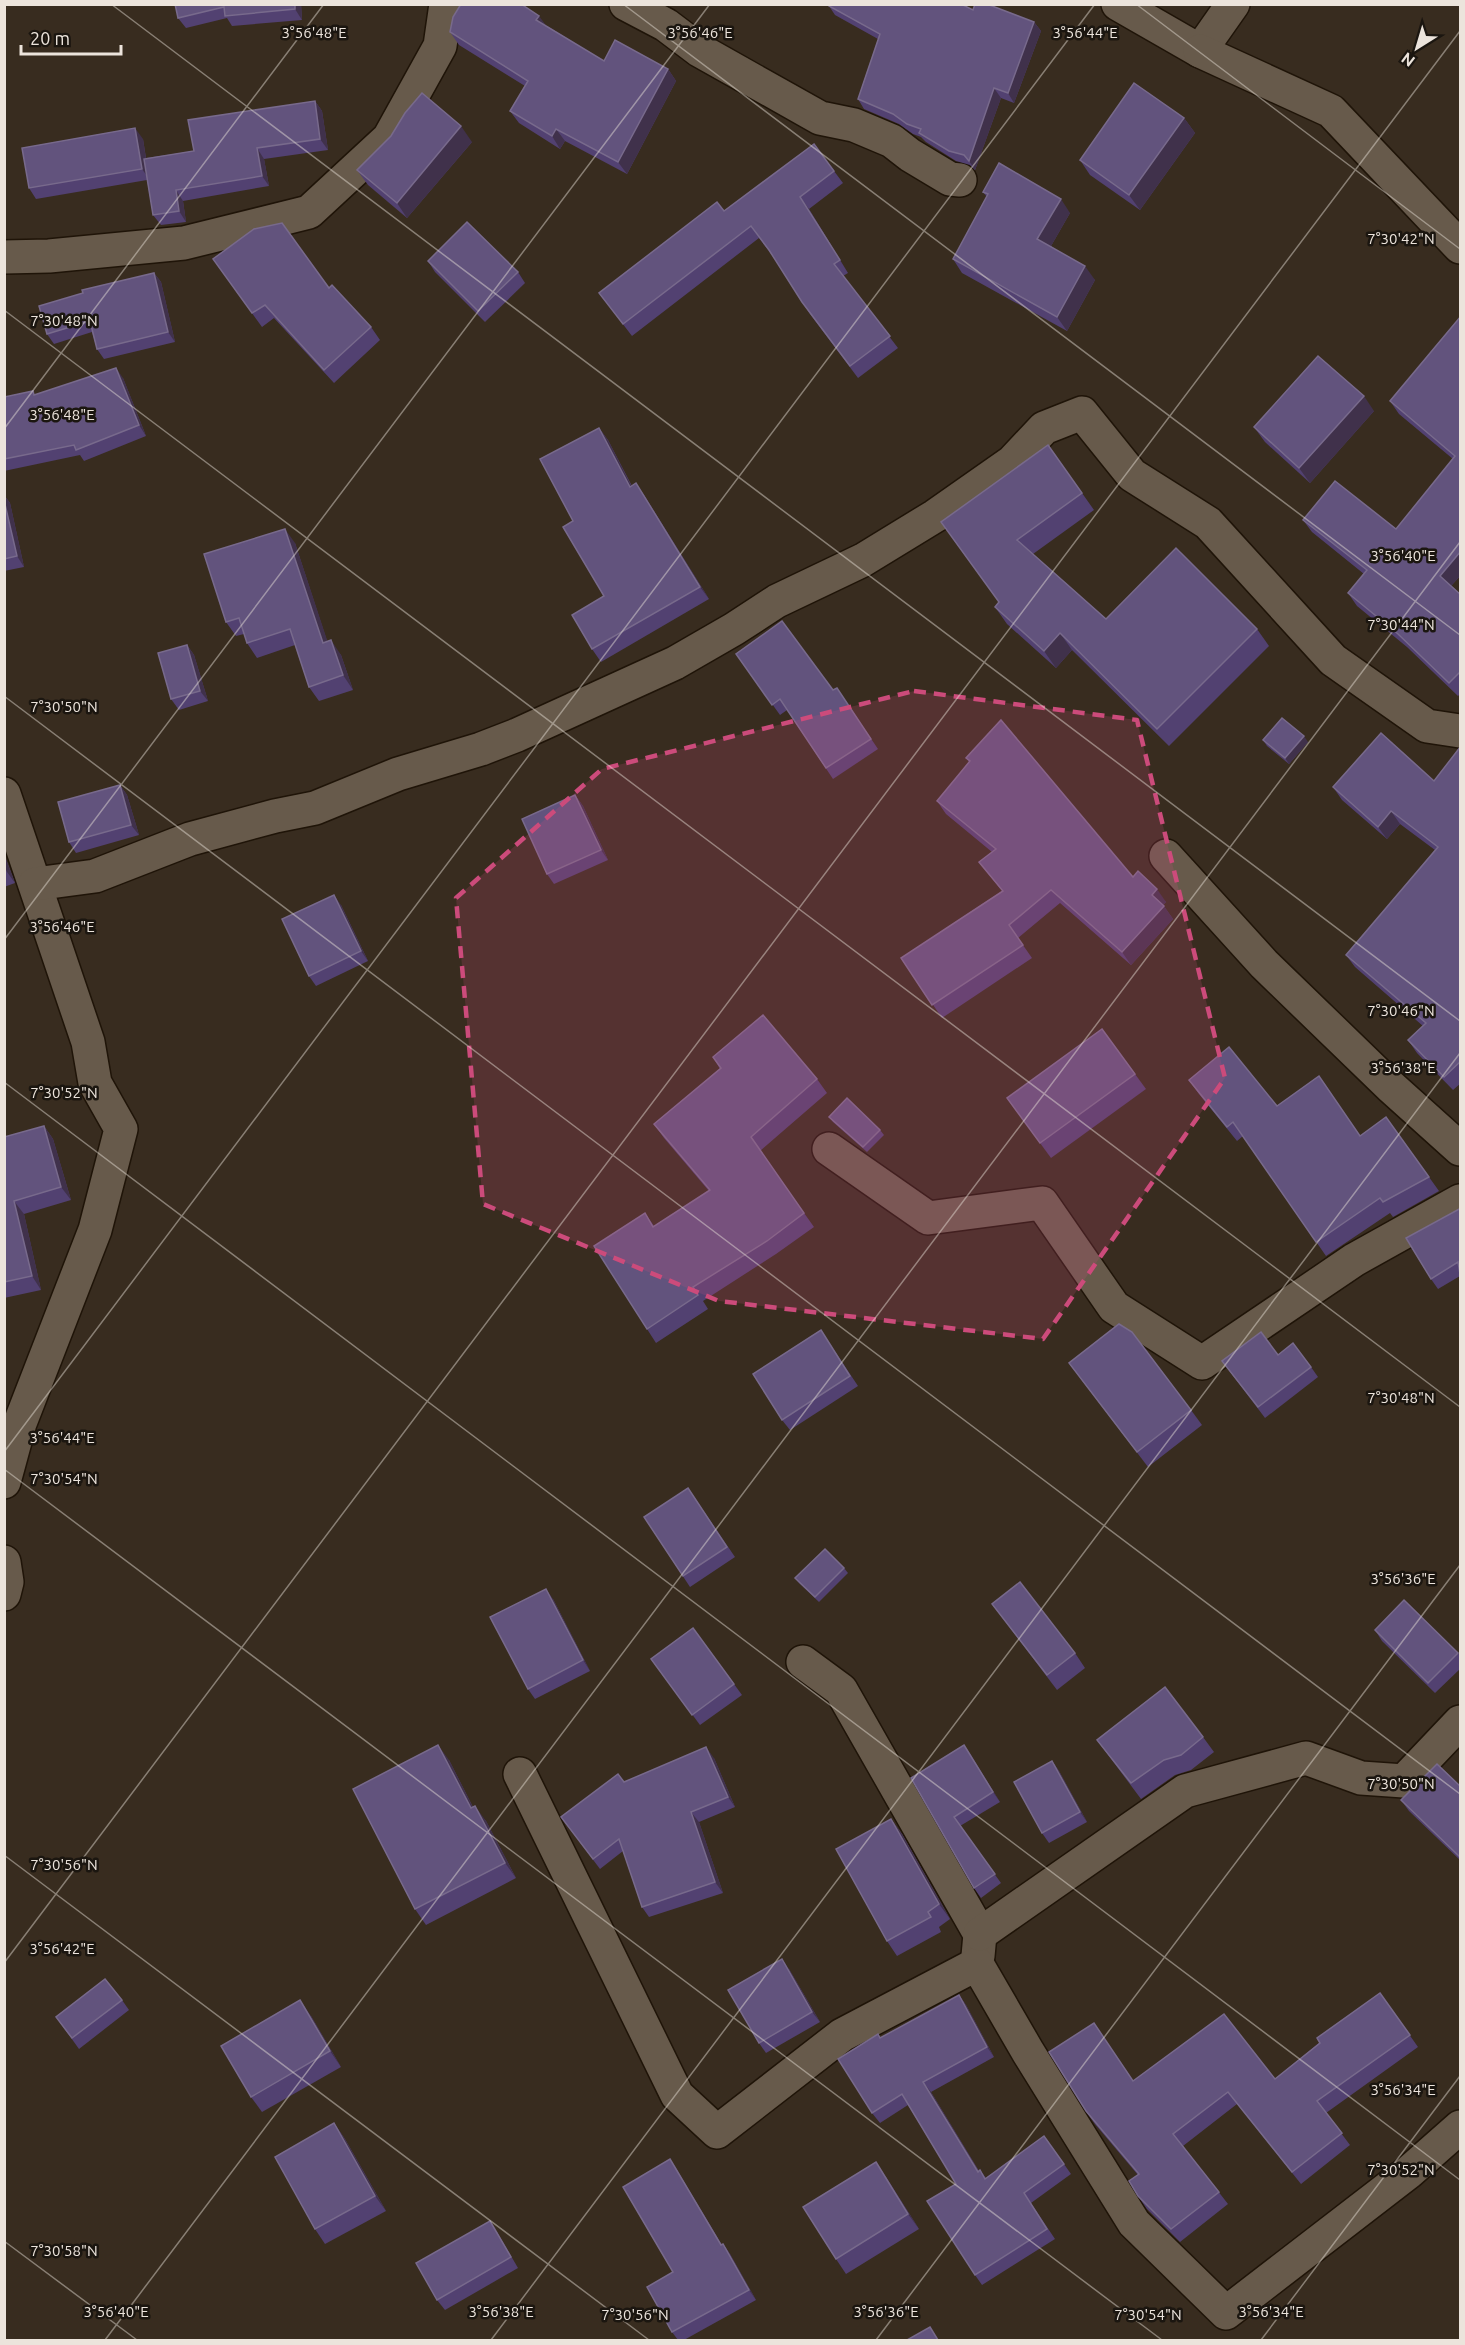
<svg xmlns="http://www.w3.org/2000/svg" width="1465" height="2345" font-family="Ubuntu,sans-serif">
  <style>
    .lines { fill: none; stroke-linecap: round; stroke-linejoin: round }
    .minor-casing { stroke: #1f1408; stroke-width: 36 }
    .minor { stroke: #675a4b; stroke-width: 33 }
    .wall { fill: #524171 }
    .shaded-wall { fill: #40314b }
    .building { fill: #62537d; stroke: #786a8c; stroke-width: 1.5 }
    .marked { fill: #cc4b7b; fill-opacity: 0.2; stroke: #cc4b7b; stroke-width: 4.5; stroke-dasharray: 12 8; stroke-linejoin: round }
    .ticks { fill: none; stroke: #ece4dc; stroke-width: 1.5; stroke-opacity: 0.45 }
    .ticks-label { font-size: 15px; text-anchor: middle; fill: #ece4dc; stroke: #1b1610; stroke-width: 5; stroke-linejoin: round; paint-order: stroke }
  </style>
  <rect width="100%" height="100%" fill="#382c1f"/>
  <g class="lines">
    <defs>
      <g id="minor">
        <polyline points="626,4 666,25 699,50 820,118 854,125 892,141 910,155 950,179 960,180"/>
        <polyline points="1118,4 1200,51 1233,4"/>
        <polyline points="1200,51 1331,111 1460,247"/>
        <polyline points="4,257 49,256 184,243 309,212 389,138 440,46 446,4"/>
        <polyline points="4,794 88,1042 95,1083 121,1129 95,1230 20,1423 4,1482"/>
        <polyline points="1166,856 1264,964 1390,1086 1460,1149"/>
        <polyline points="35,884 95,876 190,839 275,816 315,808 398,774 481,749 517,735 675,663 734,629 777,601 863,560 935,516 1012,462 1044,428 1082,413 1132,475 1208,523 1333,660 1427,726 1460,731"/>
        <polyline points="829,1149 928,1218 1042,1203 1114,1307 1202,1363 1354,1260 1460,1201"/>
        <polyline points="4,1562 7,1582 4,1594"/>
        <polyline points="803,1662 841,1690 980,1934 978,1956"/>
        <polyline points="520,1774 677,2095 717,2132 842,2035 977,1964 1028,2052 1134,2223 1226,2313 1409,2172 1460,2127"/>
        <polyline points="980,1934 1185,1791 1306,1758 1361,1778 1404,1781 1460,1722"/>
      </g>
    </defs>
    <!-- minor casing -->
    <use href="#minor" class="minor-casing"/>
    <!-- minor -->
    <use href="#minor" class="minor"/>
  </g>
  <!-- wall -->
  <g class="wall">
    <polygon points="175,4 301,4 302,20 232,26 227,18 186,28 178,18"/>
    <polygon points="829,6 973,10 1034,22 1041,31 1014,103 1001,98 975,170 970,165 956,161 926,142 921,137 913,134 899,124 864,109 858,99 878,39 835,15"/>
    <polygon points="547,26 604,61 668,69 676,81 627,174 565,141 560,149 519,123 510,111 525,86 459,45 450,32"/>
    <polygon points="315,101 322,111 328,150 264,159 269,186 183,201 186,222 161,225 153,215 147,180 36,199 29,188 143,139 146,158 194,151"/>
    <polygon points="1184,118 1195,133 1140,210 1090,175 1080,160"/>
    <polygon points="472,142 407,218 368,185 357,170"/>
    <polygon points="834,171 843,183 809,209 848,273 843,276 898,348 858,378 810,314 772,255 759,238 632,336 599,293 724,211"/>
    <polygon points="983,192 1070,213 1051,246 1095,280 1067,331 962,273 953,259 987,197"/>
    <polygon points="213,259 371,327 380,340 334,383 274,318 262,327"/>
    <polygon points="428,261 518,272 525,283 485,322 435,272"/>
    <polygon points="154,273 161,282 175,342 104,359 97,349 92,332 54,344 47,334"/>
    <polygon points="1461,316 1461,575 1451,586 1461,595 1461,693 1458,696 1407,647 1357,606 1348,593 1364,574 1312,532 1303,520 1396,529 1453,459 1399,414 1390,401"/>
    <polygon points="123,378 146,436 84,461 80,455 4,471 4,397 36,395"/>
    <polygon points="1374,411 1310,483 1265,442 1254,427"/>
    <polygon points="599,428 608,440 632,486 644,495 709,599 601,662 592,649 604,596 573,521"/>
    <polygon points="1048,445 1094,510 1033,554 1106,619 1257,629 1269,646 1169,746 1072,650 1056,668 1007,624 995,607 999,602 953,539"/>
    <polygon points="4,495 10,503 24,567 4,571"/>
    <polygon points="295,543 327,641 341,655 353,690 319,701 309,687 295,645 257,658 247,643 244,634 236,636 226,622"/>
    <polygon points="187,645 194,655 208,701 179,710 171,699"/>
    <polygon points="736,654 833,690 837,688 878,749 833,779 787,710 780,715"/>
    <polygon points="1263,740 1308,742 1289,764 1267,746"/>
    <polygon points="1461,746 1461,1083 1453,1090 1417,1053 1408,1040 1423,1026 1355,967 1346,955 1435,850 1400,824 1387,839 1342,800 1333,787 1434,781"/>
    <polygon points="966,758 1133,877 1166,902 1163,905 1173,919 1131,965 1060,903 1018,938 1032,958 942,1018 901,958 1002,891 979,862 992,852 946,814 937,801 969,762"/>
    <polygon points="120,785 127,795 139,835 76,853 69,842"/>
    <polygon points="575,795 583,806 608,860 554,884 547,874"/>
    <polygon points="4,854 15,883 4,887"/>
    <polygon points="341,905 368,961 316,986 309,976"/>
    <polygon points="713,1057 817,1079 827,1093 760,1151 814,1227 776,1254 703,1301 708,1309 656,1343 647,1329 645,1213 654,1226 709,1191 664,1138 654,1124 720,1069"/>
    <polygon points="1135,1074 1146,1089 1051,1158 1007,1098"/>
    <polygon points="1189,1080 1277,1106 1361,1136 1386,1117 1439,1191 1393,1217 1390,1213 1326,1256 1243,1136 1237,1141 1199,1094"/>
    <polygon points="829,1117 880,1130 884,1135 867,1152 833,1122"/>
    <polygon points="44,1126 53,1139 71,1200 24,1214 41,1290 4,1298 4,1137"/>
    <polygon points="1461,1208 1461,1281 1460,1276 1438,1289 1431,1279"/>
    <polygon points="828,1341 858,1386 790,1430 782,1420"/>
    <polygon points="1278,1355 1311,1367 1318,1377 1265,1418 1222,1361"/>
    <polygon points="1069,1363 1191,1410 1202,1425 1148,1467"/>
    <polygon points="688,1488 735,1557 690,1587 644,1517"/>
    <polygon points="844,1568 848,1573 819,1602 799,1583 795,1578"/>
    <polygon points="553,1599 590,1671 535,1699 528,1689"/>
    <polygon points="992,1604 1075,1653 1085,1668 1057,1690"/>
    <polygon points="693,1628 742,1695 700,1725 651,1659"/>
    <polygon points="1375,1630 1458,1653 1461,1657 1461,1668 1435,1693 1382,1641"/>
    <polygon points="1203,1737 1214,1752 1191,1770 1175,1775 1141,1799 1097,1740"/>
    <polygon points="964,1745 1000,1802 960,1826 1001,1883 981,1898 974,1888 911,1778"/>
    <polygon points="714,1758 735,1807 699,1822 723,1893 649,1917 642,1907 623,1851 600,1869 561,1817 624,1782"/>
    <polygon points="449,1760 473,1807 486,1821 516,1878 426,1925 415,1909"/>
    <polygon points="1052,1761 1059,1771 1087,1822 1049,1843 1042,1833"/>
    <polygon points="1461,1787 1461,1861 1409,1811 1401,1800"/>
    <polygon points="891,1819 902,1834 950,1919 939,1927 941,1932 897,1956 887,1941"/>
    <polygon points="789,1969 820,2022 766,2053 759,2043"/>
    <polygon points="1380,1993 1418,2047 1326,2113 1350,2145 1301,2184 1237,2104 1183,2146 1228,2204 1180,2242 1147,2209 1138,2196 1138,2175 1095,2124 1086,2111 1134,2081 1275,2079"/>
    <polygon points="959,1995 966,2005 994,2057 931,2092 979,2171 980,2170 986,2178 1044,2136 1071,2174 1031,2203 1055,2239 982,2285 975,2275 956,2184 908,2105 880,2123 872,2113 880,2038"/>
    <polygon points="122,2000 129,2010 79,2049 56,2017"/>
    <polygon points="311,2016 341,2067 262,2112 251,2097"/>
    <polygon points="334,2123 345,2139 386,2211 325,2244 315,2229"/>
    <polygon points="670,2159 677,2170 722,2245 723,2244 730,2254 756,2300 684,2340 678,2340 672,2332 673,2272"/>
    <polygon points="886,2177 919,2229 846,2274 836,2259"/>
    <polygon points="497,2232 518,2268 445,2310 437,2300"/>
  </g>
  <!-- shaded-wall -->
  <g class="shaded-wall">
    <polygon points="295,4 301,4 302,20 295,9"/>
    <polygon points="539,16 548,28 536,20"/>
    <polygon points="1034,22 1041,31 1014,103 1008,93"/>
    <polygon points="668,69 676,81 627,174 618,162"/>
    <polygon points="994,88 1001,98 975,170 969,161"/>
    <polygon points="315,101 322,111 328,150 320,139"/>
    <polygon points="1184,118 1195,133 1140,210 1129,195"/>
    <polygon points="461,126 472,142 407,218 397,203"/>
    <polygon points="135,128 143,139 149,179 142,169"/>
    <polygon points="556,129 565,141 560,149 552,136"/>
    <polygon points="257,148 264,159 269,186 262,176"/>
    <polygon points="176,190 183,201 186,222 179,211"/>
    <polygon points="800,197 809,209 848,273 840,260"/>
    <polygon points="1061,199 1070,213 1047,253 1037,239"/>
    <polygon points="1085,266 1095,280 1067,331 1057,317"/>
    <polygon points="154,273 161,282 175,342 168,332"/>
    <polygon points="116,368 123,378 146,436 139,425"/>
    <polygon points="1364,396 1374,411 1310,483 1299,468"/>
    <polygon points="599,428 608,440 638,499 630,487"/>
    <polygon points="636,483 644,495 709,599 700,587"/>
    <polygon points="4,495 10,503 24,567 17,556 4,500"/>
    <polygon points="285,529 295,543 333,658 323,643"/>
    <polygon points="1461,551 1461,575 1449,588 1440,576"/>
    <polygon points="1060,633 1072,650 1056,668 1044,651"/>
    <polygon points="331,640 341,655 353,690 343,675"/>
    <polygon points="187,645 194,655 208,701 200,691"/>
    <polygon points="1304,736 1308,742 1289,764 1285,758"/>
    <polygon points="120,785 127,795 139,835 131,825"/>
    <polygon points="575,795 583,806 608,860 601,850"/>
    <polygon points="1391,811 1400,824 1387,839 1378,827"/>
    <polygon points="4,854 15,883 7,872 4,866"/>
    <polygon points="1157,889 1166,902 1161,908 1152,895"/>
    <polygon points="334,895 341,905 368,961 361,951"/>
    <polygon points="1164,906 1173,919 1131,965 1122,952"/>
    <polygon points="44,1126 53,1139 71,1200 61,1187"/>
    <polygon points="14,1201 24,1214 41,1290 32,1276"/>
    <polygon points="546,1589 553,1599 590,1671 583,1660"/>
    <polygon points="438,1745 449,1760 481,1823 471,1808"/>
    <polygon points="964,1745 971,1755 1000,1802 993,1792"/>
    <polygon points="706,1747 714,1758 735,1807 728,1797"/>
    <polygon points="1052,1761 1059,1771 1087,1822 1080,1812"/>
    <polygon points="475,1806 486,1821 516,1878 505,1863"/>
    <polygon points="691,1812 699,1822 723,1893 715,1882"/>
    <polygon points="891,1819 902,1834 950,1919 939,1904"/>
    <polygon points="782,1959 789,1969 820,2022 812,2012"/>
    <polygon points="959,1995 966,2005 994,2057 987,2047"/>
    <polygon points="300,2000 311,2016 341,2067 330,2051"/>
    <polygon points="923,2082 931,2092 985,2182 978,2172"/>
    <polygon points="334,2123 345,2139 386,2211 375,2196"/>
    <polygon points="670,2159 677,2170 728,2256 721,2245"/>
    <polygon points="876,2162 886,2177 919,2229 908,2214"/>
    <polygon points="723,2244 730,2254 756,2300 749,2290"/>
  </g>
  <!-- building -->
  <g class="building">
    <polygon points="175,4 295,4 295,9 225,16 224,7 178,18"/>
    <polygon points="461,4 521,4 539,16 536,20 604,61 615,40 668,69 618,162 556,129 552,136 510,111 528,81 450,32 453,17"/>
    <polygon points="830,4 961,4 973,10 975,4 987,4 1034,22 1008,93 994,88 969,161 964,155 949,151 919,133 921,129 907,124 893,114 858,99 880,34 829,6"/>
    <polygon points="1134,83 1184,118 1129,195 1080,160"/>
    <polygon points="422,93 461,126 397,203 357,170 391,136 405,113"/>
    <polygon points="315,101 320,139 257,148 262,176 176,190 179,211 153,215 144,159 194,151 188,120"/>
    <polygon points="135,128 142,169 29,188 22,148"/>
    <polygon points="814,144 834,171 800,197 840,260 834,264 890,336 850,366 802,302 769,250 751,226 623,324 599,293 717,202 724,211"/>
    <polygon points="999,163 1061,199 1037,239 1085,266 1057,317 953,259 988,194 983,192"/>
    <polygon points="467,222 518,272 478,311 428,261"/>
    <polygon points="282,223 329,288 332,285 371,327 324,370 265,305 252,313 213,259 254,229"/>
    <polygon points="154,273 168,332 97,349 90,321 47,334 39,306 83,293 82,290"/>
    <polygon points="1461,316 1461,551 1440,576 1461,595 1461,671 1449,683 1398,634 1348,593 1367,570 1303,520 1335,481 1396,529 1455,456 1390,401"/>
    <polygon points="1318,356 1364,396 1299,468 1254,427"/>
    <polygon points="116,368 139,425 76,450 74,445 4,459 4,397 33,391 34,395"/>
    <polygon points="599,428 630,487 636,483 700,587 592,649 572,615 604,596 563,527 573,521 540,459"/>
    <polygon points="1048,445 1082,493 1017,540 1106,619 1176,548 1257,629 1157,729 1060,633 1044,651 995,607 999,602 941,522"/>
    <polygon points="4,500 17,556 4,559"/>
    <polygon points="285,529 323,643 331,640 343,675 309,687 290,629 247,643 239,618 226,622 204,554"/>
    <polygon points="782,621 833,690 837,688 871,739 826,768 780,699 772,705 736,654"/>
    <polygon points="187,645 200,691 171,699 158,653"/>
    <polygon points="1282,718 1304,736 1285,758 1263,740"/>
    <polygon points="1001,720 1133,877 1138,871 1157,889 1152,895 1164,906 1122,952 1051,890 1009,925 1023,945 932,1005 901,958 1003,891 979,862 996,849 937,801 970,761 966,758"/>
    <polygon points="1381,733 1434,781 1461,746 1461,1061 1444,1077 1408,1040 1426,1023 1346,955 1438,847 1391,811 1378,827 1333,787"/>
    <polygon points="120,785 131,825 69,842 58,802"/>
    <polygon points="575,795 601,850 547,874 522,819"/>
    <polygon points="334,895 361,951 309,976 282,919"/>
    <polygon points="763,1015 817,1079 751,1137 804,1213 767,1241 693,1287 698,1295 647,1329 594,1246 645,1213 653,1227 710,1190 654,1124 721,1068 713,1057"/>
    <polygon points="1102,1029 1135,1074 1040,1143 1007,1098"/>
    <polygon points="1229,1047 1277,1106 1319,1076 1360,1136 1386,1117 1429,1177 1383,1202 1380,1198 1316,1242 1233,1122 1227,1127 1189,1080"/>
    <polygon points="847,1098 880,1130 863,1147 829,1117"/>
    <polygon points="44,1126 61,1187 14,1201 32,1276 4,1282 4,1137"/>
    <polygon points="1461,1208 1461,1280 1458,1262 1431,1279 1406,1238"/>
    <polygon points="1119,1324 1132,1332 1191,1410 1137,1452 1069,1363"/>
    <polygon points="821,1330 850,1376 782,1420 753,1374"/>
    <polygon points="1261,1332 1278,1355 1293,1343 1311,1367 1258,1407 1222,1361"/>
    <polygon points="688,1488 727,1547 683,1576 644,1517"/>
    <polygon points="825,1549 844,1568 815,1597 795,1578"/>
    <polygon points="1020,1582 1075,1653 1047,1675 992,1604"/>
    <polygon points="546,1589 583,1660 528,1689 490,1617"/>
    <polygon points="1404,1600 1458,1653 1428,1683 1375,1630"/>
    <polygon points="693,1628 734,1684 692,1715 651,1659"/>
    <polygon points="1165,1687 1203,1737 1181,1755 1164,1760 1131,1783 1097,1740"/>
    <polygon points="438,1745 471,1808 475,1806 505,1863 415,1909 353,1789"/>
    <polygon points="964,1745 993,1792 954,1817 995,1874 974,1888 911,1778"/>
    <polygon points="706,1747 728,1797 691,1812 715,1882 642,1907 619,1839 593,1859 561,1817 618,1774 624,1782"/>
    <polygon points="1052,1761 1080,1812 1042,1833 1014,1782"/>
    <polygon points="1437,1764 1461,1787 1461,1858 1401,1800"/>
    <polygon points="891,1819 939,1904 928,1912 931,1917 887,1941 836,1849"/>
    <polygon points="782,1959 812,2012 759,2043 728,1990"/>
    <polygon points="105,1979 122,2000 72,2038 56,2017"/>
    <polygon points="1380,1993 1410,2035 1317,2101 1342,2133 1292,2172 1228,2092 1173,2134 1219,2192 1171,2229 1138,2196 1129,2181 1139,2174 1086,2111 1049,2052 1094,2023 1133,2081 1224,2014 1275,2079 1320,2043 1317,2038"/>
    <polygon points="959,1995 987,2047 923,2082 978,2172 980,2170 985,2179 1044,2136 1064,2164 1024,2193 1047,2229 975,2275 927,2201 956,2184 902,2094 872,2113 838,2059 878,2034 880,2038"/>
    <polygon points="300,2000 330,2051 251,2097 221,2046"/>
    <polygon points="334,2123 375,2196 315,2229 275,2157"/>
    <polygon points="670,2159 721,2245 723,2244 749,2290 672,2332 647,2287 673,2272 623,2187"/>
    <polygon points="876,2162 908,2214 836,2259 803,2207"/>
    <polygon points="490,2221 511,2257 437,2300 416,2263"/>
    <polygon points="930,2327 938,2340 907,2340"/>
  </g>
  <!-- marked area -->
  <path class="marked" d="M914,691L1137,720L1225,1078L1043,1339L719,1301L483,1204L456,898L602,769Z"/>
  <!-- ticks -->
  <path class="ticks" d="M111,4L1460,1021M623,4L1460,635M1136,4L1460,249M4,310L1460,1407M4,429L324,4M4,696L1460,1794M4,940L710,4M4,1082L1460,2180M4,1452L1095,4M4,1469L1162,2340M4,1855L649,2340M4,1963L1460,31M4,2241L137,2340M105,2340L1460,542M491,2340L1460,1053M876,2340L1460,1565M1261,2340L1460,2076"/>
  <g class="ticks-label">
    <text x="314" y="38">3°56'48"E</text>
    <text x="700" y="38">3°56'46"E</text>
    <text x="1085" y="38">3°56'44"E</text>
    <text x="1401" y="244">7°30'42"N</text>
    <text x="64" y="326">7°30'48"N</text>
    <text x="62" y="420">3°56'48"E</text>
    <text x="1403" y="561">3°56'40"E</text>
    <text x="1401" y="630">7°30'44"N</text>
    <text x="64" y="712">7°30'50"N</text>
    <text x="62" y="932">3°56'46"E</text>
    <text x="1401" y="1016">7°30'46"N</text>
    <text x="1403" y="1073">3°56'38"E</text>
    <text x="64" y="1098">7°30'52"N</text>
    <text x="1401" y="1403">7°30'48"N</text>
    <text x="62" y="1443">3°56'44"E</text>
    <text x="64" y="1484">7°30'54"N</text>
    <text x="1403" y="1584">3°56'36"E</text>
    <text x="1401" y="1789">7°30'50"N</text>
    <text x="64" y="1870">7°30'56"N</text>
    <text x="62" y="1954">3°56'42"E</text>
    <text x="1403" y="2095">3°56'34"E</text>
    <text x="1401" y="2175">7°30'52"N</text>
    <text x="64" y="2256">7°30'58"N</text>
    <text x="116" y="2317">3°56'40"E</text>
    <text x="501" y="2317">3°56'38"E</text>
    <text x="886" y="2317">3°56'36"E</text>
    <text x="1271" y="2317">3°56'34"E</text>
    <text x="635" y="2320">7°30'56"N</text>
    <text x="1148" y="2320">7°30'54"N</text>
  </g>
  <!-- border -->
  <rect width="1465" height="2345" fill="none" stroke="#ece4dc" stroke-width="12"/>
  <!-- north arrow -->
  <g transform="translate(1417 48) rotate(217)" stroke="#1b1610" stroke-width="4.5" paint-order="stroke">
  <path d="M0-4.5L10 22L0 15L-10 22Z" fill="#ece4dc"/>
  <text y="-9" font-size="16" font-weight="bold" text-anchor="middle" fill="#ece4dc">N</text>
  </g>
  <!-- scale -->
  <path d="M21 45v9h100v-9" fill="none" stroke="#ece4dc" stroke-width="3"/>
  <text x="30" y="45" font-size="18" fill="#ece4dc" stroke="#1b1610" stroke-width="4.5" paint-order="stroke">20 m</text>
</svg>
